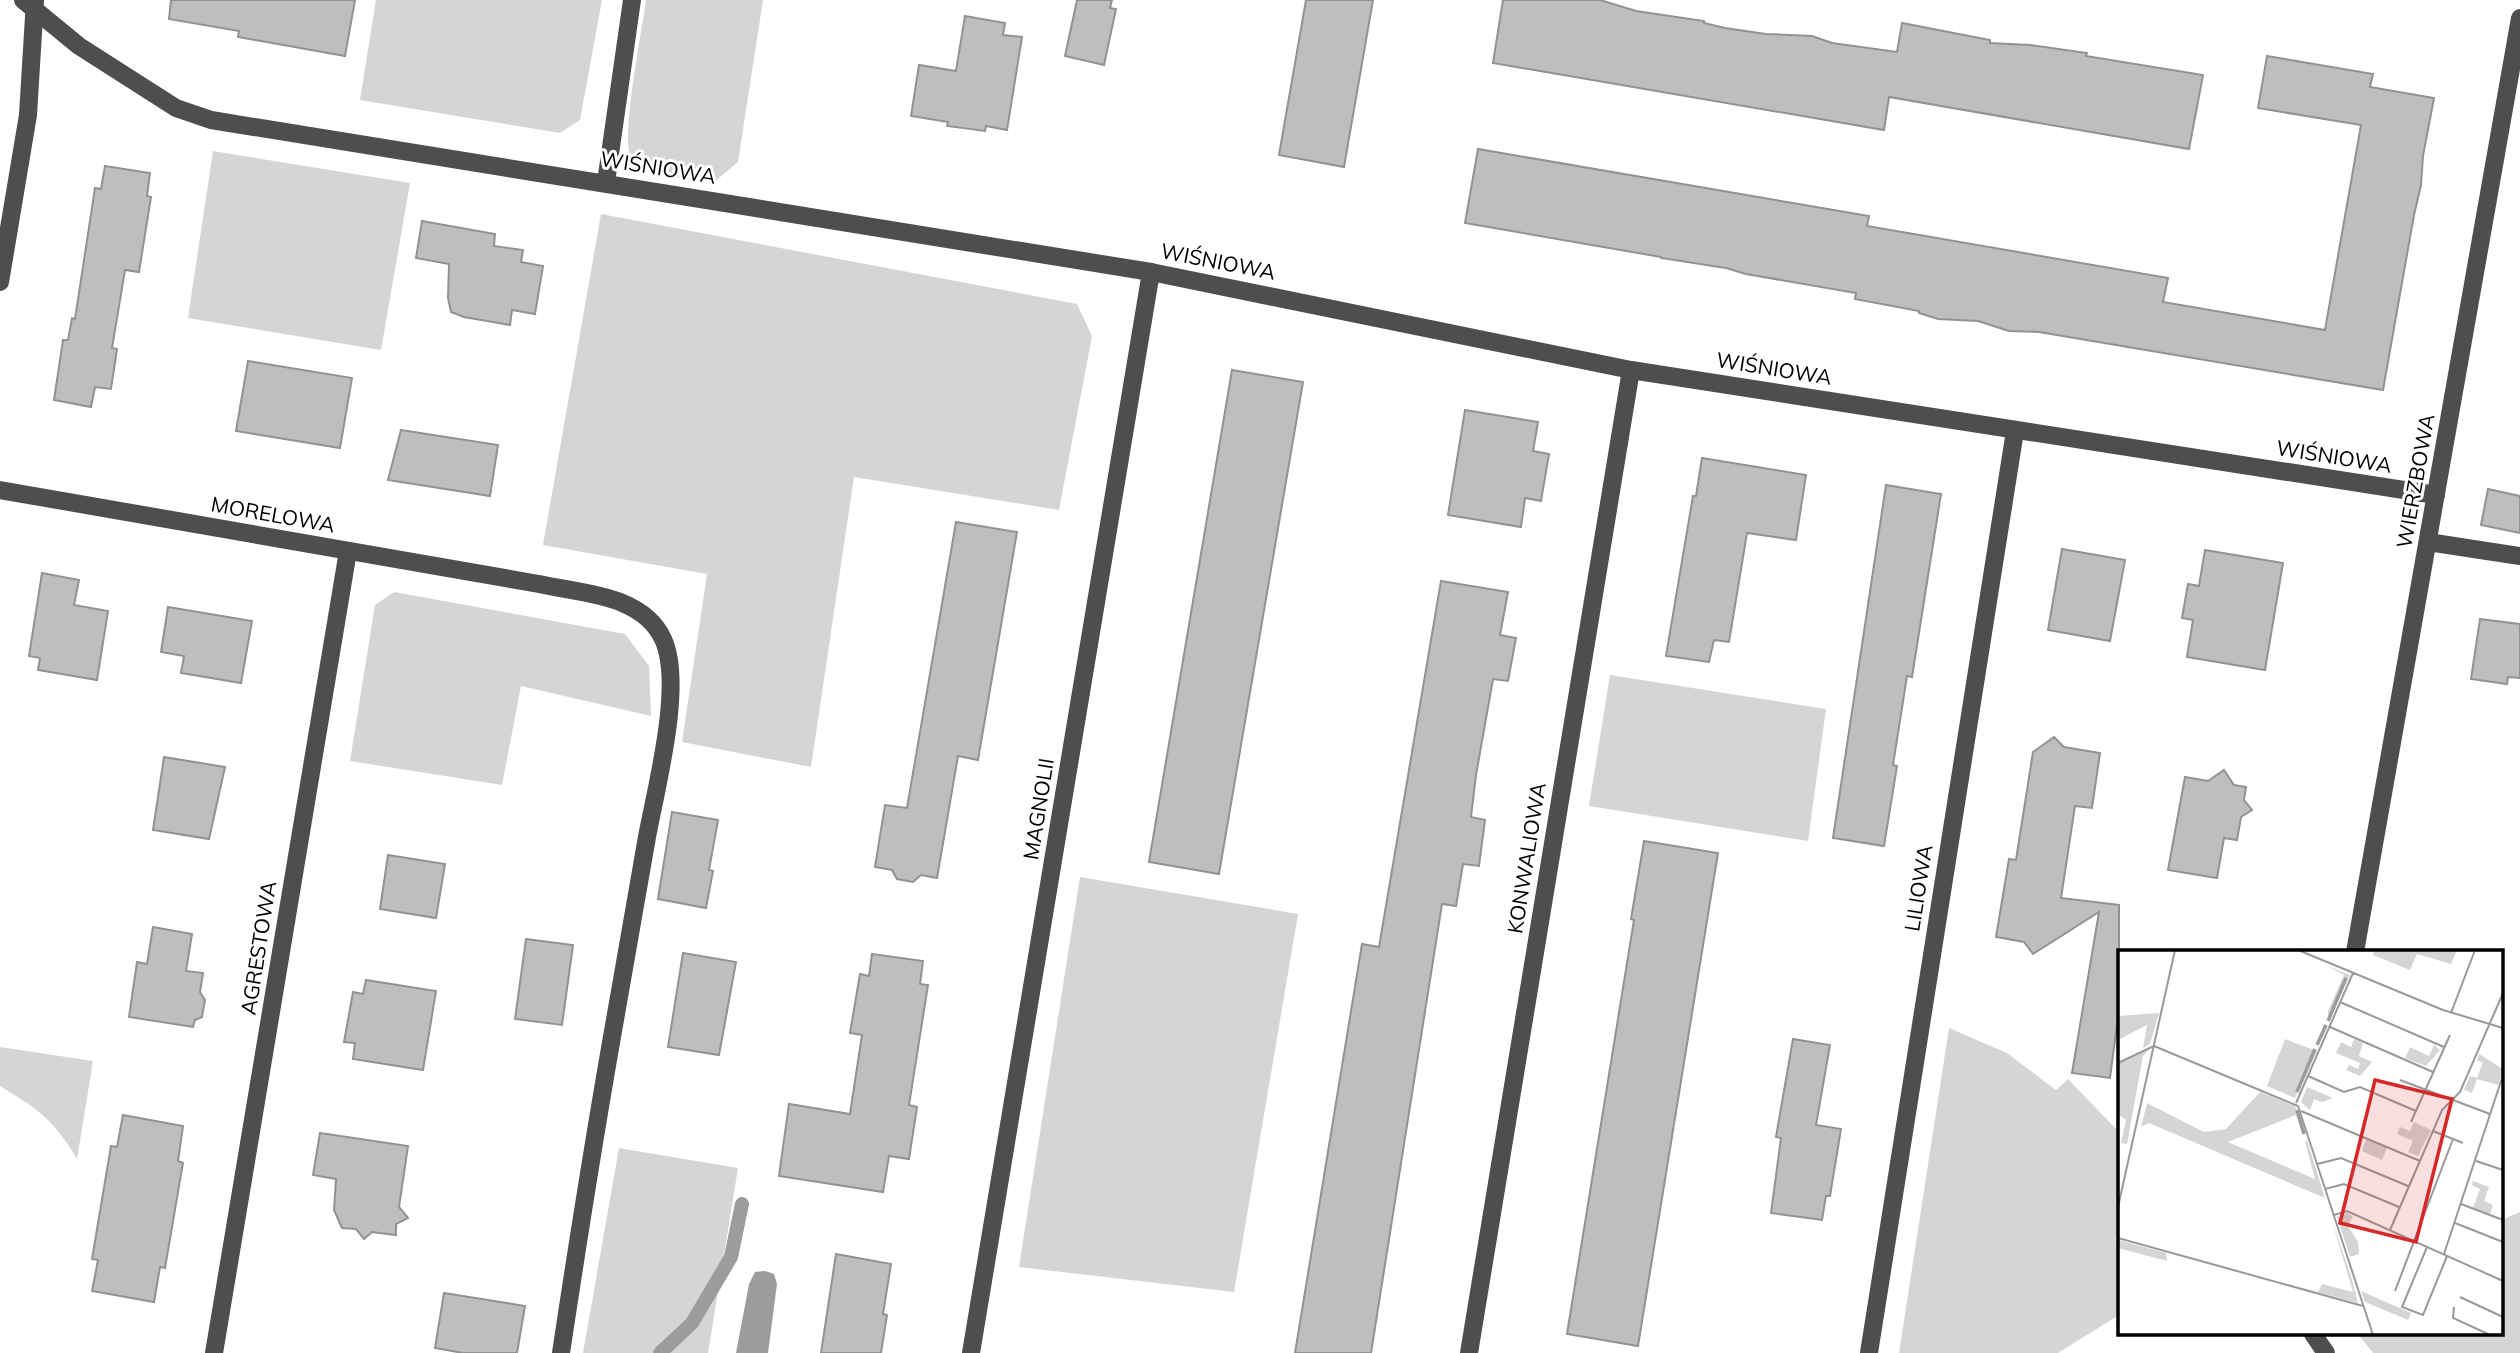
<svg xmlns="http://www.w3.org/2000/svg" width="2520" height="1353" font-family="Mulish,sans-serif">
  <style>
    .green { fill: #d5d5d5 }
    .water { fill: #9c9c9c }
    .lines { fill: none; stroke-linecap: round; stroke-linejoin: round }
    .stream { stroke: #9c9c9c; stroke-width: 14 }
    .building { fill: #bebebe; stroke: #929292; stroke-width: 2 }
    .minor { stroke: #4e4e4e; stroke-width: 18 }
    .labels { text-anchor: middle; stroke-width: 6; stroke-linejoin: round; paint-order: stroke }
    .street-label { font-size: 21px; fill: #000; stroke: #fff }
    .inset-river { fill: none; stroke: #9c9c9c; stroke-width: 3.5 }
    .inset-road { fill: none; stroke: #999; stroke-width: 2 }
    .view { fill: #d62828; fill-opacity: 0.15; stroke: #d62828; stroke-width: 3.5 }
    .inset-edge { fill: none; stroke: #000; stroke-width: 3.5 }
  </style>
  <rect width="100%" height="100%" fill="#fff"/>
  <!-- green -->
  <g class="green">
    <polygon points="376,0 602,0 580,120 560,133 360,100"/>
    <path d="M646,0H763L738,162L713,183L650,173C642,168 634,163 630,154C622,132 642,30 646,0Z"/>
    <polygon points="213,151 410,183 381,350 188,318"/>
    <polygon points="601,214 1077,304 1092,336 1059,510 854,477 811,767 682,742 707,574 543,545"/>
    <polygon points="394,592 625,634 649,666 651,716 521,686 502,785 350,761 375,605"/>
    <polygon points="1610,675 1826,709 1808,841 1589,806"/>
    <polygon points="1080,877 1298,914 1234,1292 1019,1267"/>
    <polygon points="1949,1028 2007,1053 2056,1090 2068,1079 2119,1132 2119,1315 2058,1353 1899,1353"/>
    <path d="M0,1047L93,1061L77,1159C54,1120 38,1109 0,1086Z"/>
    <polygon points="619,1148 738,1168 708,1353 583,1353"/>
    <polygon points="2520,1212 2520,1353 2373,1353 2358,1334 2501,1334 2501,1220"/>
  </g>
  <!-- water -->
  <polygon class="water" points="765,1271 774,1274 777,1284 768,1353 736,1353 749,1284 755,1272"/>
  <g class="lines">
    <!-- stream -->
    <polyline class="stream" points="660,1353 692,1323 731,1257 742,1204"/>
  </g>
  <!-- building -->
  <g class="building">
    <polygon points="171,0 355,0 345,56 238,37 239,31 169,19"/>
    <polygon points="1077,0 1112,0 1110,8 1116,9 1104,65 1065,56"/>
    <polygon points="1306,0 1373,0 1344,167 1279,155"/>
    <polygon points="1503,0 1600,0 1636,11 1704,21 1704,23 1725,28 1766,34 1812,36 1832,43 1897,52 1902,23 1990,40 1990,43 2030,45 2087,53 2086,56 2203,75 2189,149 1889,97 1884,130 1493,63"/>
    <polygon points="965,16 1005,23 1003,35 1022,37 1007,130 986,126 985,131 947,126 948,122 911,116 919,65 956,71"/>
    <polygon points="2267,56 2373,74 2370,87 2434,98 2423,156 2421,185 2414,215 2383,390 2039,332 2009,331 1978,321 1938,319 1919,313 1919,311 1855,299 1856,293 1746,274 1726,268 1661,258 1661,257 1465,223 1478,149 1869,216 1867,226 2168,278 2163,302 2325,330 2361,125 2258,108"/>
    <polygon points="105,166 150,173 147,196 151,197 139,272 125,270 112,348 117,349 111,389 95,387 91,407 54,400 63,340 68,340 72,318 75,319 95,188 101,189"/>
    <polygon points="422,221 495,234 494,246 523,250 521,262 543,266 535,314 512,310 510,325 464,317 451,312 448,298 449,264 416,258"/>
    <polygon points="248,361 352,378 340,448 236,431"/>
    <polygon points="1232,370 1303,382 1219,874 1149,862"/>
    <polygon points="1465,410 1538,422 1533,451 1549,454 1541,501 1525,498 1521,527 1448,515"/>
    <polygon points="401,430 498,445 490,496 388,480"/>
    <polygon points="1702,458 1806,475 1796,540 1747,533 1729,642 1714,640 1709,662 1666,656 1693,496 1696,496"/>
    <polygon points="1886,485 1941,494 1912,677 1907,676 1893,765 1897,766 1884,846 1833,838"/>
    <polygon points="2488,489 2520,496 2520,533 2481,525"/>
    <polygon points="956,522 1017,532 978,760 958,756 937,878 921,875 913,882 897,879 892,870 875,867 885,805 907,808"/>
    <polygon points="2062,549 2125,560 2110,641 2048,630"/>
    <polygon points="2205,550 2283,563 2265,670 2187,657 2193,620 2182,618 2188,584 2199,586"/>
    <polygon points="42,573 79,580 74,605 108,611 97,680 38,670 40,658 29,656"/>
    <polygon points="1441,581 1508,592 1500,635 1516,638 1508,681 1493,679 1476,775 1471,817 1485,820 1479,866 1463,864 1456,906 1442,904 1371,1353 1295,1353 1362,944 1379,947"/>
    <polygon points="168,607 252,621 241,683 181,673 184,656 161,652"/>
    <polygon points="2480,619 2520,624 2520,678 2508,677 2507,684 2471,679"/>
    <polygon points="2054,737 2064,747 2100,753 2092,808 2075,806 2061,898 2119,905 2119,1010 2110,1078 2072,1073 2099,912 2033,954 2024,942 1996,937 2009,859 2016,860 2033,752"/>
    <polygon points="164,757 225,767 209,839 153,830"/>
    <polygon points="2224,770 2234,785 2246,787 2244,800 2252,810 2241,817 2237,840 2224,838 2217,878 2168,870 2185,777 2208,781"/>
    <polygon points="672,812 718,820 709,870 713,871 706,908 658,899"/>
    <polygon points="1644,841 1718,853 1638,1346 1567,1334 1634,920 1631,919"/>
    <polygon points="388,855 445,864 436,918 380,909"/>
    <polygon points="153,927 192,934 186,971 203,973 200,992 205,1000 202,1017 195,1020 193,1027 129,1017 137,962 147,964"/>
    <polygon points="526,939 573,945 562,1025 515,1019"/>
    <polygon points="683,953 736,962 719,1055 668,1047"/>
    <polygon points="872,954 923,961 920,984 928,985 909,1105 917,1107 909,1159 889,1156 883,1192 779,1176 789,1104 850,1114 862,1035 850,1033 860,974 869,976"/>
    <polygon points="366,980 436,991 423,1070 353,1059 355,1043 344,1042 353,992 363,994"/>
    <polygon points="1793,1039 1830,1045 1816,1125 1841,1129 1830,1196 1826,1196 1822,1220 1771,1213 1781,1138 1776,1137"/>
    <polygon points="123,1115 183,1126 178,1161 183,1163 165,1268 160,1267 154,1302 92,1291 98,1260 92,1259 111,1146 117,1147"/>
    <polygon points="320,1133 408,1146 399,1207 408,1218 396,1224 396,1235 372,1232 364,1239 356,1229 342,1228 334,1210 336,1179 313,1175"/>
    <polygon points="836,1254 891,1264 883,1314 887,1315 881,1353 821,1353"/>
    <polygon points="444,1293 525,1306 517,1353 463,1353 435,1348"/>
  </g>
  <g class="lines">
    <!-- minor -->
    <g class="minor">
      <polyline points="23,0 79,46 176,108 211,120 1151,272 1631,370 2436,495"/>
      <polyline points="606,182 632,0"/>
      <polyline points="0,282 28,115 35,0"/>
      <path d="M0,490L539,584C582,594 642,594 663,639C684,684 656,788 647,837C637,896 626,955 616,1014C596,1127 578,1240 561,1353"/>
      <polyline points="2428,542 2520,556"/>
      <polyline points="2355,952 2520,18"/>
      <polyline points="2313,1334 2326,1353"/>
      <polyline points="214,1353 348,551"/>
      <polyline points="971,1353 1151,272"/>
      <polyline points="1469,1353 1631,370"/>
      <polyline points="1869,1353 2015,431"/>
    </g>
  </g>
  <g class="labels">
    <!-- street labels -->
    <g class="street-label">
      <text transform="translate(658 168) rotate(9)" y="7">WIŚNIOWA</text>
      <text transform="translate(1218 262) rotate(11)" y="7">WIŚNIOWA</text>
      <text transform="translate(1774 369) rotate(9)" y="7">WIŚNIOWA</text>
      <text transform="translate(2334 457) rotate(9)" y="7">WIŚNIOWA</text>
      <text transform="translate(2416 481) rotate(-80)" y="7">WIERZBOWA</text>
      <text transform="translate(273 515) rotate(10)" y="7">MORELOWA</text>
      <text transform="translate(1039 809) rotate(-81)" y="7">MAGNOLII</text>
      <text transform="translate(1527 858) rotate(-81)" y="7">KONWALIOWA</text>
      <text transform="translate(1919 888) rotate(-81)" y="7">LILIOWA</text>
      <text transform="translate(259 948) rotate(-81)" y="7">AGRESTOWA</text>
    </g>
  </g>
  <!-- overview -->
  <g transform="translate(2118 950)">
    <rect width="385" height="385" fill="#fff"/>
    <path d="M257,0H339L333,14L299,4L292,20L255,5ZM207,15L232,25L210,72V61L226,25ZM41,63L32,94L25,98L29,75L0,90V66ZM167,89L199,101L177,148L149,136ZM236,89L245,93L241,106L254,112L242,126L228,120L231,115L240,119L242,113L218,103L223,92L233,97ZM316,95L322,100L308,116L287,108L292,97L311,106ZM30,100L25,106L9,194L3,193L8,170L0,164V114ZM361,104L385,119L380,135L359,129L354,143L346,140L352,126L359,128L365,112L359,111ZM189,137L215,148L204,152L196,149L192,160L183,152ZM142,142L177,156L186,187L178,165L110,192L197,229L187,192L189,190L207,248L31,173L23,177L29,153L86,182L108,179ZM296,172L313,180L300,206L290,202L295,191L279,184L282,177L292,181ZM248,189L269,198L264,210L244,201ZM355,231L371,237L366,251L375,255L372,264L355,258L362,239L354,235ZM228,263L235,266L230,276L240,292L241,304L232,307L219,267ZM213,268L233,326L240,353L200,342L204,334L235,342ZM0,290L48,303L49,311L0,298ZM243,341L293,363L290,370L247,352Z" fill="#d5d5d5"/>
    <path class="inset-river" d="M210,71L228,28M199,95L208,75M179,142L197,99M179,160L186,184"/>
    <path class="inset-road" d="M180,0L325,60L385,78M222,52L326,97M333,63L357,0M212,77L315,122M36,96L180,156L255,385M0,113L36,96M190,126L226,142L242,137L298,161M282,130L372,164M178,153L235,23M183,161L302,211M293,172L332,85M315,181L345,193M358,211L385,220M199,214L223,208L290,236M207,239L226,234L281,257M343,254L385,270M0,257L57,0M216,265L229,261L385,331M337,273L385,292M272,280L324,160L342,142L385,43M0,288L245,356M309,297L284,357L305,365L329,306M326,304L385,125M277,341L335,189M342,347L385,367M336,357L335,368L372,385"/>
    <path class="view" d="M257,130L334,149L298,292L222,273Z"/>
    <rect width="385" height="385" class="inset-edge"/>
  </g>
</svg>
